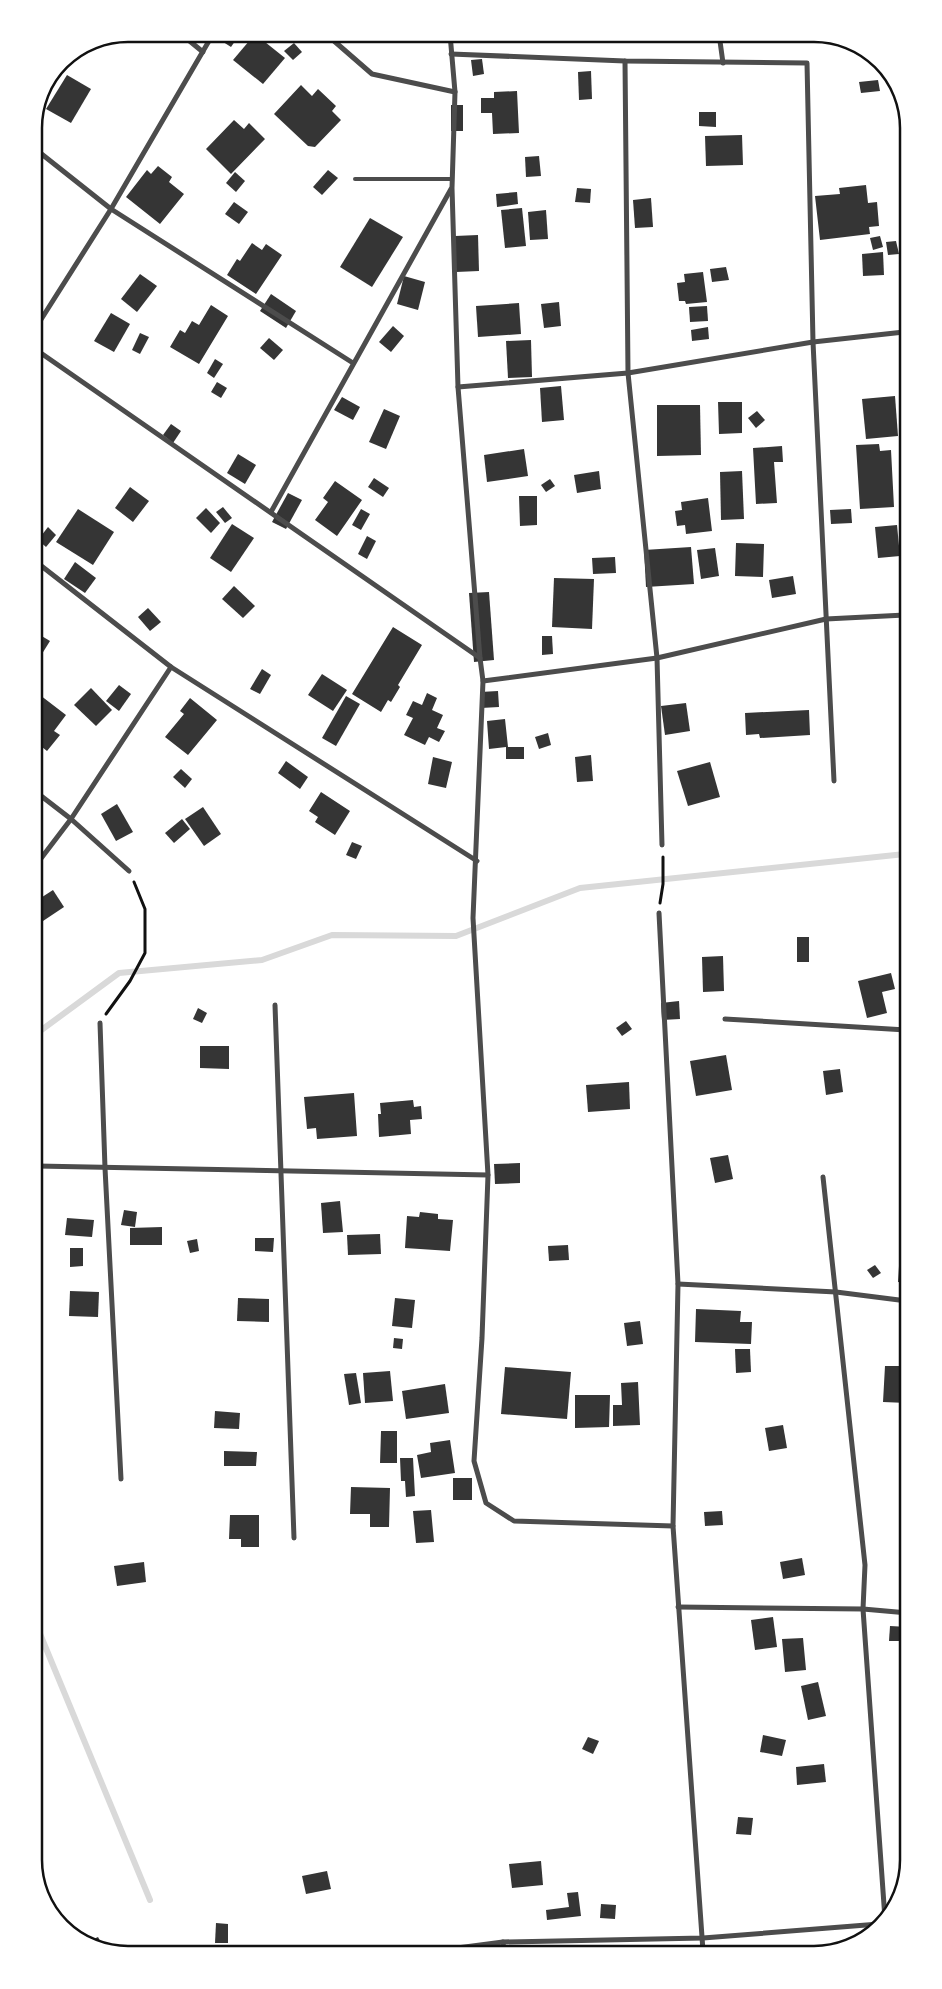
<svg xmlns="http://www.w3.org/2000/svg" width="942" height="1989" font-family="'Varela Round',sans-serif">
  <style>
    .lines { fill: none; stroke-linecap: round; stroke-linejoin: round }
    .stream { stroke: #d9d9d9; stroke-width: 6 }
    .building { fill: #353535 }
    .path { stroke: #111; stroke-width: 3 }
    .service { stroke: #4c4c4c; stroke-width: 4 }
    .minor { stroke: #4c4c4c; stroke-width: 5 }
    .rim { fill: none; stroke: #111; stroke-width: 2.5 }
  </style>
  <rect width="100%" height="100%" fill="#fff"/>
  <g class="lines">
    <!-- stream -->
    <g class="stream">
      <polyline points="36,1034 119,973 262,960 332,935 456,936 580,888 905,854"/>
      <polyline points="38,1629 150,1900"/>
    </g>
  </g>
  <!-- building -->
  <g class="building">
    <polygon points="220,34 240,34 231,47 217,38"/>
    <polygon points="255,34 285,58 263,84 233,60"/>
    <polygon points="826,36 834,39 837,40 826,41"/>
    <polygon points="294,43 302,52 293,60 284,51"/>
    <polygon points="482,59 484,74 473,76 471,60"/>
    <polygon points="591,71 592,99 579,100 578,72"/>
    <polygon points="67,75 91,89 71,123 46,109"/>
    <polygon points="878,80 880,91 861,93 859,82"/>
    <polygon points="301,85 312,96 318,89 336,106 332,111 341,120 315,147 308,146 274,114"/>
    <polygon points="517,91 519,133 493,134 492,113 481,113 481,98 494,98 494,92"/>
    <rect x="451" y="105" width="12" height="26"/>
    <polygon points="699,112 716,112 716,127 699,126"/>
    <polygon points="234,120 244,129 249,123 265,139 231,174 206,149"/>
    <polygon points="742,135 743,165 706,166 705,136"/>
    <polygon points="539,156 541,176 526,177 525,157"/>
    <polygon points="158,166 172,177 169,182 184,194 160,224 126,197 147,170 151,174"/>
    <polygon points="328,170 338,178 322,195 313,187"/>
    <polygon points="235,172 245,181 236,192 226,183"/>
    <polygon points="866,185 868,203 877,202 879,226 869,227 870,234 820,240 815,196 840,194 839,188"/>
    <polygon points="577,188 591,189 590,203 575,202"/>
    <polygon points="517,192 518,204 497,207 496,194"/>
    <polygon points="651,198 653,227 635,228 633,200"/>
    <polygon points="234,202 248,212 239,224 225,214"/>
    <polygon points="522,208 526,246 505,248 501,210"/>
    <polygon points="546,210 548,239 530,240 528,212"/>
    <polygon points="370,218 403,237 372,287 340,267"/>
    <polygon points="904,232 904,253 903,253 899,233"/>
    <polygon points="478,235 479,271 456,272 455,236"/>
    <polygon points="880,236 883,247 873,250 870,238"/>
    <polygon points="896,241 899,254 888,255 886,242"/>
    <polygon points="252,243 262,250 266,244 282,255 256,294 227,275 237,259 240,261"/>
    <polygon points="883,252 884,275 863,276 862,254"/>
    <polygon points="726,267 729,280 712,282 710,269"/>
    <polygon points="703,272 707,302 686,304 685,301 679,301 677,283 685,282 684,274"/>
    <polygon points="140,274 157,286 137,312 121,299"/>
    <polygon points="404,276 425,282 418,310 397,304"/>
    <polygon points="271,294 296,311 286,328 260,311"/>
    <polygon points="559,302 561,326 544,328 541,304"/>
    <polygon points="519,303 521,334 478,337 476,306"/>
    <polygon points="211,305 228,316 199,364 170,347 180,330 185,333 192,321 199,325"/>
    <polygon points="707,306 708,321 690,322 689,307"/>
    <polygon points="111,313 130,324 114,352 94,341"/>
    <polygon points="393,326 404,336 391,352 379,342"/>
    <polygon points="708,327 709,339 692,341 691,330"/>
    <polygon points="140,333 149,337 140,354 132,350"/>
    <polygon points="269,338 283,350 274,360 260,348"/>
    <polygon points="531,340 532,377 508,378 506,341"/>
    <polygon points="215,359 223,364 214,378 207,373"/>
    <polygon points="217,382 227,388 221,398 211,392"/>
    <polygon points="561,386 564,420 542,422 540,388"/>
    <polygon points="895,396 898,436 866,439 862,399"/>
    <polygon points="342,397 360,407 353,420 334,410"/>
    <polygon points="718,402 742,402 742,433 719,434"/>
    <polygon points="657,405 700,405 701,455 657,456"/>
    <polygon points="384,409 400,416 386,449 369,442"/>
    <polygon points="757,411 765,420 756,428 748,418"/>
    <polygon points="171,424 181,431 173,443 163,435"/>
    <polygon points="879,444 880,451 891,450 894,507 860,509 856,445"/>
    <polygon points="782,446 783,462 774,462 777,503 756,504 753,448"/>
    <polygon points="524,449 528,476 487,482 484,455"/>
    <polygon points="238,454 256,465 245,484 227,473"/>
    <polygon points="599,471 601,489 577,493 574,475"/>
    <polygon points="742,471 744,519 721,520 720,472"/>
    <polygon points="374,478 389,488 383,497 368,487"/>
    <polygon points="550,479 555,486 546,492 541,485"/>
    <polygon points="335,481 362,500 337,536 315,520 328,502 323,498"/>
    <polygon points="130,487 149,501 133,522 115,508"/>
    <polygon points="288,493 302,500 286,529 272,522"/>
    <polygon points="519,496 537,496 537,525 520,526"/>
    <polygon points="708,498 712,531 686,534 685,525 677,526 675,511 682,510 681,502"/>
    <polygon points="223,507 232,518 225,523 216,512"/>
    <polygon points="206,508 220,523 211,533 196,518"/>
    <polygon points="78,509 114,532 93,565 56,542"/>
    <polygon points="361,509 370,514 361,530 352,525"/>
    <polygon points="851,509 852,523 831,524 830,510"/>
    <polygon points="232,524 254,538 231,572 210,558"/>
    <polygon points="897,525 900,556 878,558 875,527"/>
    <polygon points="48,527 56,535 46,547 38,540"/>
    <polygon points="367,536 376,541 367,559 358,554"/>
    <polygon points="736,543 764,544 763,577 735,576"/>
    <polygon points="691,547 694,584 646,587 644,550"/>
    <polygon points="715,548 719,576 701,579 697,550"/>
    <polygon points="615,557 616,573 593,574 592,558"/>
    <polygon points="75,562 96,578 85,593 64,579"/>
    <polygon points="793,576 796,594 772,598 769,580"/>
    <polygon points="554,578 594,579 592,629 552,627"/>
    <polygon points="234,586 255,606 243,618 222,599"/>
    <polygon points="489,592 494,660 474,662 469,593"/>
    <polygon points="148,608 161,622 150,631 138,617"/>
    <polygon points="393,627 422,645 398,685 400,687 391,702 388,700 381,712 352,694"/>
    <polygon points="35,632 50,641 35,665"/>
    <polygon points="542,636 552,636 553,654 542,655"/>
    <polygon points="262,669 271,675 260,694 250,689"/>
    <polygon points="322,674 347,690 333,711 308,695"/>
    <polygon points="119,685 131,694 119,711 106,701"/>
    <polygon points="91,688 112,710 96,726 74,705"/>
    <polygon points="498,691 499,707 481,708 480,692"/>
    <polygon points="36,692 66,715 54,731 60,735 47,751 42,747 37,754"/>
    <polygon points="427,693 437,698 432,710 443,715 437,728 445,731 439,742 429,737 425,745 404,735 413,718 406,715 413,701 422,705"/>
    <polygon points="346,696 360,704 336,746 322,738"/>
    <polygon points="190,698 217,720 188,755 165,737 184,714 180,711"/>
    <polygon points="686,703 690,731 665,735 661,706"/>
    <polygon points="809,710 810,735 760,738 759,734 746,735 745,713"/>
    <polygon points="505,719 508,747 524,747 524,759 506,759 506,747 489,749 487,721"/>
    <polygon points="548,733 551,745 539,749 535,737"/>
    <polygon points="591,755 593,781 577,782 575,757"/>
    <polygon points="433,757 452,762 446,788 428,784"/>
    <polygon points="286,761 308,777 300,789 278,773"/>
    <polygon points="710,762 720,797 688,806 677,771"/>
    <polygon points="181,769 192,779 185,788 173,777"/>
    <polygon points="321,792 350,811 335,835 315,822 318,817 309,811"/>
    <polygon points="117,804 133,832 116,841 101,814"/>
    <polygon points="203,807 221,834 204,846 185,819"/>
    <polygon points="182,819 190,829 174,843 165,833"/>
    <polygon points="352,842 362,846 356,859 346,855"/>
    <polygon points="53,890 64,907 40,923 36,917 36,901"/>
    <rect x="797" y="937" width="12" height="25"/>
    <polygon points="723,956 724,991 703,992 702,957"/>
    <polygon points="891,973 895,989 882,992 887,1013 867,1018 858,981"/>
    <polygon points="679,1001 680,1019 662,1020 661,1003"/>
    <polygon points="198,1008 207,1013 202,1023 193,1019"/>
    <polygon points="626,1021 632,1029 622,1036 616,1028"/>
    <polygon points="200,1046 229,1046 229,1069 200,1068"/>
    <polygon points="726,1055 732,1090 696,1096 690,1061"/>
    <polygon points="840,1069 843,1092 826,1095 823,1071"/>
    <polygon points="629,1082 630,1109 588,1112 586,1085"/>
    <polygon points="354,1093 357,1136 317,1139 316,1128 307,1129 304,1097"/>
    <polygon points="413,1100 414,1107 421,1106 422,1119 410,1120 411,1134 379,1137 378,1114 381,1114 380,1103"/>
    <polygon points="728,1155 733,1179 715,1183 710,1158"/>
    <polygon points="520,1163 520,1183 495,1184 494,1164"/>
    <polygon points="340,1201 343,1232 323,1233 321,1203"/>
    <polygon points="124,1210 137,1212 135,1227 121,1225"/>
    <polygon points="420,1212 438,1214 438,1219 453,1220 450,1251 405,1248 407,1216 419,1217"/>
    <polygon points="67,1218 94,1220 92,1237 65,1235"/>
    <polygon points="162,1227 162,1245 130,1245 130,1228"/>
    <polygon points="380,1234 381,1254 348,1255 347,1235"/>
    <polygon points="255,1238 274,1238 273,1252 255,1251"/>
    <polygon points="197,1239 199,1251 190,1253 187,1241"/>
    <polygon points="568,1245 569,1260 549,1261 548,1246"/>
    <polygon points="70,1248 83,1248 83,1266 70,1267"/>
    <polygon points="875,1265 881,1273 873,1278 867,1270"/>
    <polygon points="899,1266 907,1266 907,1283 898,1282"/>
    <polygon points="70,1291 99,1292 98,1317 69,1316"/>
    <polygon points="238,1298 269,1299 269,1322 237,1321"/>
    <polygon points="395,1298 415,1300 412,1328 392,1326"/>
    <polygon points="696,1309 741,1311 740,1322 752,1322 751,1344 695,1342"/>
    <polygon points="640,1321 643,1344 627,1346 624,1323"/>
    <polygon points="394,1338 403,1339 402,1349 393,1348"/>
    <polygon points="735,1349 750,1349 751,1372 736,1373"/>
    <polygon points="885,1366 902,1366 902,1374 907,1374 907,1403 883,1402"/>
    <polygon points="505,1367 571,1372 567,1419 501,1414"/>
    <polygon points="390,1371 393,1401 365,1403 363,1373"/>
    <polygon points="356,1373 361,1403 349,1405 344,1374"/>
    <polygon points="638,1382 640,1425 613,1426 613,1405 622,1405 621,1383"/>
    <polygon points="445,1384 449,1413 406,1419 402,1391"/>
    <polygon points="575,1395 610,1395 609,1427 575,1428"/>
    <polygon points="215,1411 240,1413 239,1429 214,1428"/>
    <polygon points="783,1425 787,1448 769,1451 765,1428"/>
    <polygon points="381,1431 397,1431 397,1463 380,1463"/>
    <polygon points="450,1440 455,1473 421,1478 417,1455 431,1452 430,1443"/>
    <polygon points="224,1451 257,1452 256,1466 224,1466"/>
    <polygon points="400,1458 413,1458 415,1496 406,1497 405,1481 401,1481"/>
    <rect x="453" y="1478" width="19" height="22"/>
    <polygon points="351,1487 390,1488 389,1527 370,1527 370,1514 350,1514"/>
    <polygon points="905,1500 907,1501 907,1517 904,1517"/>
    <polygon points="431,1510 434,1542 416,1543 413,1511"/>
    <polygon points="722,1511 723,1525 705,1526 704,1512"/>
    <polygon points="230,1515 259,1515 259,1547 241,1547 241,1539 229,1539"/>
    <polygon points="802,1558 805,1575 783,1579 780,1562"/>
    <polygon points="144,1562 146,1582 117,1586 114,1566"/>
    <polygon points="773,1617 777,1647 755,1650 751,1620"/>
    <polygon points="890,1626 908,1627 908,1641 889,1641"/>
    <polygon points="803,1638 806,1670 785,1672 782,1639"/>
    <polygon points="818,1682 826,1716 808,1720 801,1686"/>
    <polygon points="763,1735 786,1740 782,1756 760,1752"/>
    <polygon points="588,1737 599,1741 593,1754 582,1749"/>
    <polygon points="824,1764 826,1782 797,1785 796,1767"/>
    <polygon points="738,1817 753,1818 751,1835 736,1834"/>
    <polygon points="541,1861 543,1885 512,1888 509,1864"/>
    <polygon points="327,1871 331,1889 306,1894 302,1876"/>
    <polygon points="578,1892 581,1916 547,1920 546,1910 569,1907 567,1893"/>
    <polygon points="601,1904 616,1905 615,1919 600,1918"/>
    <polygon points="216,1923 228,1924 228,1943 215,1943"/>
    <polygon points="98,1937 104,1948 87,1942"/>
  </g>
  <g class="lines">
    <!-- path -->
    <g class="path">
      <polyline points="660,903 663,884 663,857"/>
      <polyline points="106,1014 130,981 145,953 145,909 134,882"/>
    </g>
    <!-- service -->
    <polyline class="service" points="355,179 452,179"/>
    <!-- minor -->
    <g class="minor">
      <polyline points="181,34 203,52"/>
      <polyline points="326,34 372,74 455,92"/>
      <polyline points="450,34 455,92 452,188 458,387 480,658 483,681 473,918 488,1175 482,1338 474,1461 486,1503 514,1521 673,1526"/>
      <polyline points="719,34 723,63"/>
      <polyline points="451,54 625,61 807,63 813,342 834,781"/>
      <polyline points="625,61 628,373 657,658 662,845"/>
      <polyline points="34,148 111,209 353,363"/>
      <polyline points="35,329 111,209 213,34"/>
      <polyline points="35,349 480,658"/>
      <polyline points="458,387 628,373 813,342 904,332"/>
      <polyline points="271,512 451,189"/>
      <polyline points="35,561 171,667 477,861"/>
      <polyline points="483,681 657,658 826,619 905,615"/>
      <polyline points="36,792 71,819 129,871"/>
      <polyline points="36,865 71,819 171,667"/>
      <polyline points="659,913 678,1284 673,1526 703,1951"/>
      <polyline points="275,1005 294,1538"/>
      <polyline points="725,1019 906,1030"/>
      <polyline points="100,1023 105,1168 121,1479"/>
      <polyline points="37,1166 488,1175"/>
      <polyline points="823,1177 865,1565 863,1609 885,1919"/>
      <polyline points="678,1284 836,1292 907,1301"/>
      <polyline points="678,1607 863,1609 908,1613"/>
      <polyline points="503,1942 504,1952"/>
      <polyline points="419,1953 503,1942 703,1938 879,1924"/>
    </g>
  </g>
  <!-- crop -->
  <path d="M0 0H942V1989H0ZM128 42H814A86 86 0 0 1 900 128V1860A86 86 0 0 1 814 1946H128A86 86 0 0 1 42 1860V128A86 86 0 0 1 128 42Z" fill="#fff" fill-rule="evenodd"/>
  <path class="rim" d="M128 42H814A86 86 0 0 1 900 128V1860A86 86 0 0 1 814 1946H128A86 86 0 0 1 42 1860V128A86 86 0 0 1 128 42Z"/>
</svg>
